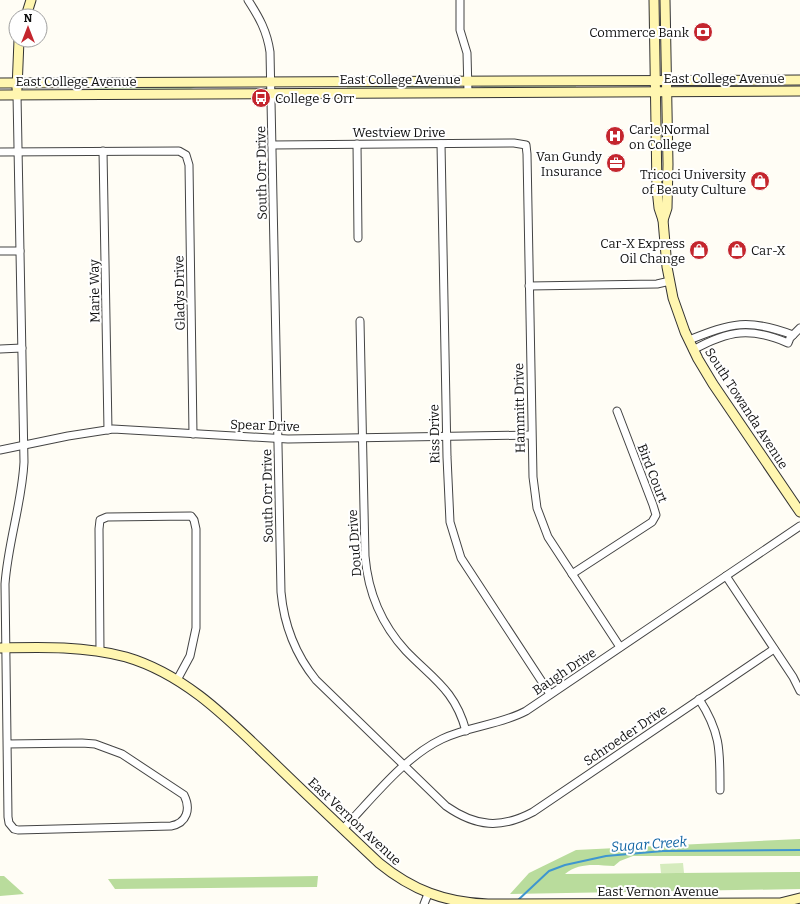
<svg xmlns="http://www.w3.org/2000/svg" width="800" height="904" font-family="Bitter,serif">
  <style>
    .green { fill: #d5ebbd }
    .forest { fill: #b9dc9c }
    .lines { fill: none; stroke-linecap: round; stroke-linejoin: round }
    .stream { stroke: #3f96cf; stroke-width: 2 }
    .street-casing { stroke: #444; stroke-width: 9 }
    .secondary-casing { stroke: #333; stroke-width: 11 }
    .street { stroke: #fff; stroke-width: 7 }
    .secondary { stroke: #fff6b0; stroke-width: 9 }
    .labels { text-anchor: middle; stroke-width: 4; stroke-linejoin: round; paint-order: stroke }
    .poi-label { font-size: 13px; fill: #111; stroke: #fff; text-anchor: end }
    .street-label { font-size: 13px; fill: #111; stroke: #fff }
    .water-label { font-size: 14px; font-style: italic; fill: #1768a6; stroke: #fff }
  </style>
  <rect width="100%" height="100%" fill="#fffdf5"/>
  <!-- green -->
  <g class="green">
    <polygon points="576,84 576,87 487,89 476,85"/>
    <polygon points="362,85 461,85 454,88 347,89 347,87"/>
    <polygon points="109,86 196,87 188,90 94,90 94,88"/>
    <polygon points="683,863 684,873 661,873 660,864"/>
  </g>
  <!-- forest -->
  <g class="forest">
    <path d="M800,839V856H633L620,861L614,866C596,865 579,862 565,874L800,872V889L510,894L529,873L576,850Z"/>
    <polygon points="0,876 4,876 24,894 0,896"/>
    <polygon points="318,876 317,887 115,889 108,879"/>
  </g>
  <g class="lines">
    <!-- stream -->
    <polyline class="stream" points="517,901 549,871 565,865 606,856 663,851 800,850"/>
    <defs>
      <g id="street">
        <path d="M248,0C259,17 267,31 270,52L281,592C284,625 295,654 316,680L446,806C476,827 501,829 533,812L774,649"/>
        <polyline points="460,0 460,30 467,53 468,92"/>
        <polyline points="357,144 358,238"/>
        <polyline points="441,144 447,457 450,522 461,558 550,694"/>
        <polyline points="272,145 514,143 526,145 527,154 533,477 537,508 548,537 620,647"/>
        <polyline points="103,151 108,430"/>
        <polyline points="0,152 179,151 186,155 189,165 193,434"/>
        <polyline points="0,251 20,251"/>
        <polyline points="529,286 657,284 670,281"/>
        <path d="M360,321L365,556C368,592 382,625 406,651C433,679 455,690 466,731"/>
        <path d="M689,340C732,323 748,318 793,335"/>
        <polyline points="0,349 22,348"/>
        <path d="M693,350C729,330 751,327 788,343L790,338L800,328"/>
        <polyline points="0,450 68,436 113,429 288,439 531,435"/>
        <polyline points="572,574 652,522 656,515 653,505 617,411"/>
        <polyline points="726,576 793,677 800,691"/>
        <polyline points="100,651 99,529 100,520 107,517 191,516 194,520 196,529 196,628 190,656 177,680"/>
        <path d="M699,699C721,733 720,751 720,790"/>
        <path d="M7,744L82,743L95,744L122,754L184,795C191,809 187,823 171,826L18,830L14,829L9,823L8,817L5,584C8,542 22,503 24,462L17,95"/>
        <path d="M343,829C372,799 404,757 442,739C469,726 500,725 526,711L800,526"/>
        <polyline points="424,904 428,894"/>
      </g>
      <g id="secondary">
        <polyline points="654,0 657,189 659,208 663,220 667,267 673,298 685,332 698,359 713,384 800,512"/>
        <polyline points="26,16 31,0"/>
        <polyline points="0,83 800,80"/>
        <polyline points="17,89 19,40"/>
        <polyline points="0,95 800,91"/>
        <polyline points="663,220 667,208 668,164 665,0"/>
        <path d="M0,648C43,647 85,646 126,657C187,675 230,721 274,763C309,797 344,830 379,863C412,890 446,903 488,904L761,903H780L800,898"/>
      </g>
    </defs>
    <!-- street casing -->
    <use href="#street" class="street-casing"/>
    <!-- secondary casing -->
    <use href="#secondary" class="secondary-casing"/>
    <!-- street -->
    <use href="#street" class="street"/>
    <!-- secondary -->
    <use href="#secondary" class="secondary"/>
  </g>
  <!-- icons -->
  <defs>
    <symbol id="bank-disc" viewBox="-11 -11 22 22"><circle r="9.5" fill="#c4262e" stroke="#fff"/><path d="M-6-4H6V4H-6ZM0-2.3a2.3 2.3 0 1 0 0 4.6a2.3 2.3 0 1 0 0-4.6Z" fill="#fff"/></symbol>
    <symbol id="bus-disc" viewBox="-11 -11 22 22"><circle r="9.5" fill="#c4262e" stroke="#fff"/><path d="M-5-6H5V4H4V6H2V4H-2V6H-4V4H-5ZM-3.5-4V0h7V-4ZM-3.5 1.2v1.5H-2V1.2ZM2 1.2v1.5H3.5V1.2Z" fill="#fff"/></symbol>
    <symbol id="hospital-disc" viewBox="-11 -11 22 22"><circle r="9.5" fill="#c4262e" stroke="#fff"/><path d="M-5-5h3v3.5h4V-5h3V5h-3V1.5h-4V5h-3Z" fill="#fff"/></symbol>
    <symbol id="office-disc" viewBox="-11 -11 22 22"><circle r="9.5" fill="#c4262e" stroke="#fff"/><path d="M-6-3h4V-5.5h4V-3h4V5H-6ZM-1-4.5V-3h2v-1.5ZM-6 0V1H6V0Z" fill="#fff"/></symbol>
    <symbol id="shop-disc" viewBox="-11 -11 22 22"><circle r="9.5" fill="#c4262e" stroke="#fff"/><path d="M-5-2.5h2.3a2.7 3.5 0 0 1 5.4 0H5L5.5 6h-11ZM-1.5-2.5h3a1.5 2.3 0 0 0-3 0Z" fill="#fff"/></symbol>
  </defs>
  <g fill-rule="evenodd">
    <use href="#bank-disc" x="692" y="21" width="22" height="22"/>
    <use href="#bus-disc" x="250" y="87" width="22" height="22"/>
    <use href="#hospital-disc" x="604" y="125" width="22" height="22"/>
    <use href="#office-disc" x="605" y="152" width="22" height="22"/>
    <use href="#shop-disc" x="749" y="170" width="22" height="22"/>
    <use href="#shop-disc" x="688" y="239" width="22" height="22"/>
    <use href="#shop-disc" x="726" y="239" width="22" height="22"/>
  </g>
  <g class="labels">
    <!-- poi labels -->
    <g class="poi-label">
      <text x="689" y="37">Commerce Bank</text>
      <text x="275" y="103" text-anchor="start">College &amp; Orr</text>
      <text x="629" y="134" text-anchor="start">Carle Normal<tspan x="629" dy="15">on College</tspan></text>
      <text x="602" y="161">Van Gundy<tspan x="602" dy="15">Insurance</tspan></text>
      <text x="746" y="179">Tricoci University<tspan x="746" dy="15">of Beauty Culture</tspan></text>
      <text x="685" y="248">Car-X Express<tspan x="685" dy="15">Oil Change</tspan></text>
      <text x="751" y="255" text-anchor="start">Car-X</text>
    </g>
    <!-- street labels -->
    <g class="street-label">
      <text x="724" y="83">East College Avenue</text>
      <text x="400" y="84">East College Avenue</text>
      <text x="76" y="86">East College Avenue</text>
      <text x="399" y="137">Westview Drive</text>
      <text transform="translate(261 173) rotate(-91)" y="5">South Orr Drive</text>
      <text transform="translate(94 291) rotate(-91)" y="5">Marie Way</text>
      <text transform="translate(179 293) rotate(-91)" y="5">Gladys Drive</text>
      <text transform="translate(519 408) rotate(-91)" y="5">Hammitt Drive</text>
      <text transform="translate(747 408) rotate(57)" y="5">South Towanda Avenue</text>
      <text transform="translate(265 425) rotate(2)" y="5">Spear Drive</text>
      <text transform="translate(434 434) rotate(-91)" y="5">Riss Drive</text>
      <text transform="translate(653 473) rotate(69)" y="5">Bird Court</text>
      <text transform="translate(267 496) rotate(-91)" y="5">South Orr Drive</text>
      <text transform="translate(354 543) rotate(-94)" y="5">Doud Drive</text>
      <text transform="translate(564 671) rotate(-34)" y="5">Baugh Drive</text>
      <text transform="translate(625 735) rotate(-34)" y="5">Schroeder Drive</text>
      <text transform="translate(355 821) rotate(43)" y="5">East Vernon Avenue</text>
      <text x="658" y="896">East Vernon Avenue</text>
    </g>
    <!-- water labels -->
    <g class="water-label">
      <text transform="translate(649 844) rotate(-4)" y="5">Sugar Creek</text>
    </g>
  </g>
  <!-- north arrow -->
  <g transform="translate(28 28)"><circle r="19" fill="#ffffff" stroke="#a0a0a0"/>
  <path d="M0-3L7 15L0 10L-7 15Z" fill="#c4262e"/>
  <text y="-6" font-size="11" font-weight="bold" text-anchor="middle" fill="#111111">N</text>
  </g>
</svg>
